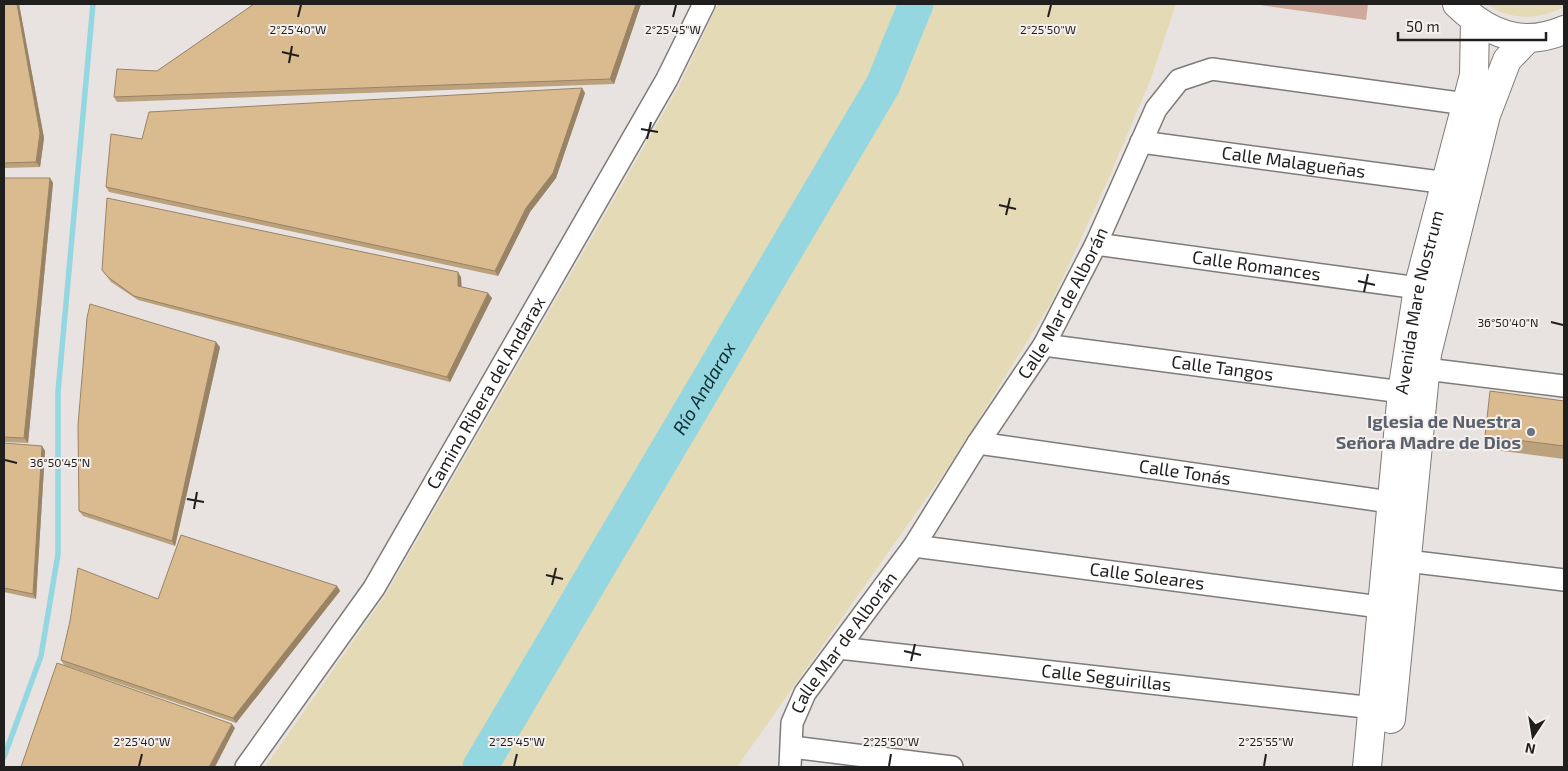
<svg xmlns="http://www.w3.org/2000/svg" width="1568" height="771" font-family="'Exo 2',sans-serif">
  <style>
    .green { fill: #d0a99a }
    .sand { fill: #e4dab5 }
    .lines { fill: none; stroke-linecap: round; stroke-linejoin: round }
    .stream { stroke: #95d7e0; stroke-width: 5.5 }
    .river { stroke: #95d7e0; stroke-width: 35 }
    .street-casing { stroke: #7f7b79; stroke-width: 24 }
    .secondary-casing { stroke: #7f7b79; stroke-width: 30 }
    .primary-casing { stroke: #7f7b79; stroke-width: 30 }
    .street { stroke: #fff; stroke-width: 21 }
    .secondary { stroke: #fff; stroke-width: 28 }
    .primary { stroke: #fff; stroke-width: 28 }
    .wall { fill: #bba17c }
    .shaded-wall { fill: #998365 }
    .building { fill: #dabb90; stroke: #998365 }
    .ticks { fill: none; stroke: #211f1e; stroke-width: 2 }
    .worship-dot { fill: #6b7280; stroke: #f5f0ee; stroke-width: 2 }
    .labels { text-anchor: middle; stroke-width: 4; stroke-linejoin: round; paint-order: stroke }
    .street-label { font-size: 18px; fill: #211f1e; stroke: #f5f0ee }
    .worship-label { font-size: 18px; font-weight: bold; fill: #5b616d; stroke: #f5f0ee; text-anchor: end }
    .water-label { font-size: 19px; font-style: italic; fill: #0d2e33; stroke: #f5f0ee }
    .ticks-label { font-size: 12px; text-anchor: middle; fill: #211f1e; stroke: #f5f0ee; stroke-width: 4; stroke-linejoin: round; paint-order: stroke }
  </style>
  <rect width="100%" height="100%" fill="#e8e3e1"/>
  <!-- green -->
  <polygon class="green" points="1253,4 1368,4 1366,20"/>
  <!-- sand -->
  <g class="sand">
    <polygon points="718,4 1176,4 1150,81 1108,180 1051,303 954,459 737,767 265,767 386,594 679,86"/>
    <path d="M1487,4H1564V7C1539,20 1510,21 1487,4Z"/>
  </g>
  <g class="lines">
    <!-- stream -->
    <polyline class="stream" points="4,757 41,656 58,554 58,392 93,4"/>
    <!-- river -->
    <path class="river" id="s1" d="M480,767L883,85L916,4"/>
    <defs>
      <g id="street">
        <path id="s2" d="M1141,142L1447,183"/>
        <path id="s3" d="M1096,244L1418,288"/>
        <path id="s4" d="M1044,345L1402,392"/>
        <polyline points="1426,369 1564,386"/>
        <path id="s5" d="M978,443L1390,502"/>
        <path id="s6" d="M914,546L1380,607"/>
        <polyline points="1407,561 1564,580"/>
        <path id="s7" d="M839,648L1374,708"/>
        <polyline points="792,747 952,767"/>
        <path id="s8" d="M246,767L374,588L667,79L704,4"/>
        <path id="s9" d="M790,767L792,723L805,693L914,546L978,443L1044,345L1096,244L1156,109L1179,80L1212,69L1466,104"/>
      </g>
      <g id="secondary">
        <polyline points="1391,719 1427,354 1486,115 1507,60 1528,38"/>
        <path id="s10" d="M1367,767L1402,392L1418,288L1474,75L1475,21"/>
      </g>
      <path id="primary" d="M1457,4C1488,34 1522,48 1564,30"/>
    </defs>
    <!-- street casing -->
    <use href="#street" class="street-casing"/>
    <!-- secondary casing -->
    <use href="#secondary" class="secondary-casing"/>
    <!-- primary casing -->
    <use href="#primary" class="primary-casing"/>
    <!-- street -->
    <use href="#street" class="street"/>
    <!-- secondary -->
    <use href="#secondary" class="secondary"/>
    <!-- primary -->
    <use href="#primary" class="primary"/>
  </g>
  <!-- wall -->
  <g class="wall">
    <polygon points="4,4 19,4 44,138 40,167 4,168"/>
    <polygon points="254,4 641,4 614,84 117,102 114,97 157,71"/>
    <polygon points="582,88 585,93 556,178 530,212 498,276 109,192 106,187 142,139"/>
    <polygon points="4,178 50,178 53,183 28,443 4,442"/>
    <polygon points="102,270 461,277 461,287 492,298 450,382 138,300 111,282"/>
    <polygon points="220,347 175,546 83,516 79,511"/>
    <polygon points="1564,401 1564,459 1494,450 1485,436"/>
    <polygon points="4,443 42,446 45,451 36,599 4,592"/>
    <polygon points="337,586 340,591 236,723 64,665 61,660 158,599"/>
  </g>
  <!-- shaded-wall -->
  <g class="shaded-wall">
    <polygon points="17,4 19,4 44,138 40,167 36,162"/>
    <polygon points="636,4 641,4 614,84 610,79"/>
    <polygon points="582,88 585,93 556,178 530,212 498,276 495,271"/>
    <polygon points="50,178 53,183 28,443 24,438"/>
    <polygon points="458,272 461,277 462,291 458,286"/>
    <polygon points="488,293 492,298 450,382 447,377"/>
    <polygon points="216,342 220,347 175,546 172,541"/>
    <polygon points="42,446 45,451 36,599 33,594"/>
    <polygon points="337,586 340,591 236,723 233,718"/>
    <polygon points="232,724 235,728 215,767 209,767"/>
  </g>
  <!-- building -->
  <g class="building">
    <polygon points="4,4 17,4 40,133 36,162 4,163"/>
    <polygon points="254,4 636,4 610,79 114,97 117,69 157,71"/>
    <polygon points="582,88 553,173 526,208 495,271 106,187 111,134 142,139 149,112"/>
    <polygon points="4,178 50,178 24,438 4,437"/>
    <polygon points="107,198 458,272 458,286 488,293 447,377 134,296 108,277 102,270"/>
    <polygon points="90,304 216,342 172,541 79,511 78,425 87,318"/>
    <polygon points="1490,391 1564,401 1564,446 1485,436"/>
    <polygon points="4,443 42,446 33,594 4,588"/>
    <polygon points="181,535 337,586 233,718 61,660 70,621 78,568 158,599"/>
    <polygon points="57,663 232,724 209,767 21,767"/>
  </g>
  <!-- ticks -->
  <path class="ticks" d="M298,17L301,5M673,17L676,5M1048,17L1051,5M282,52L299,56M289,63L292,46M641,129L658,132M647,139L651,122M999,205L1016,209M1006,215L1010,198M1358,281L1375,285M1364,292L1368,274M1551,322L1563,325M5,460L17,463M187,499L204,502M194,509L197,492M546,575L563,579M552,585L556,568M904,651L921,655M911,661L915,644M139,766L142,754M514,766L517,754M889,766L891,754M1264,766L1266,754"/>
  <!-- markers -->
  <circle class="worship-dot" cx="1531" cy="432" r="5"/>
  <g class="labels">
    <!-- street labels -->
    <g class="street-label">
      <text dy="6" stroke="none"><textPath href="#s2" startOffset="154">Calle Malagueñas</textPath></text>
      <text dy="6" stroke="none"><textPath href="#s3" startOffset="162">Calle Romances</textPath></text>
      <text dy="6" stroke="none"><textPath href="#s9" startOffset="545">Calle Mar de Alborán</textPath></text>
      <text dy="6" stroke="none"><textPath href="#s10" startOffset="468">Avenida Mare Nostrum</textPath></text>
      <text dy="6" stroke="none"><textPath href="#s4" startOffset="180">Calle Tangos</textPath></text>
      <text dy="6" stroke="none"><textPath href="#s8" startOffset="445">Camino Ribera del Andarax</textPath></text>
      <text dy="6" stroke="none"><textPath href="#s5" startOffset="209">Calle Tonás</textPath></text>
      <text dy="6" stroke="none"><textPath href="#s6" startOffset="235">Calle Soleares</textPath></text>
      <text dy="6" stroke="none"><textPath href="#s9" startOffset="140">Calle Mar de Alborán</textPath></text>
      <text dy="6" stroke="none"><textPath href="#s7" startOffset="269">Calle Seguirillas</textPath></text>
    </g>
    <!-- worship labels -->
    <g class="worship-label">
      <text x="1521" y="428">Iglesia de Nuestra<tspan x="1521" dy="21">Señora Madre de Dios</tspan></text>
    </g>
    <!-- water labels -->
    <g class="water-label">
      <text dy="7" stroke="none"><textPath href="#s1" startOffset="440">Río Andarax</textPath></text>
    </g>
  </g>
  <g class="ticks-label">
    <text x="298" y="34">2°25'40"W</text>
    <text x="673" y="34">2°25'45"W</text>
    <text x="1048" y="34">2°25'50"W</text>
    <text x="1508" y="327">36°50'40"N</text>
    <text x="60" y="467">36°50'45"N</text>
    <text x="142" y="746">2°25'40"W</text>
    <text x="517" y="746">2°25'45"W</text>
    <text x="891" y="746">2°25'50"W</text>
    <text x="1266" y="746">2°25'55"W</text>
  </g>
  <!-- border -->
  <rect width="1568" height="771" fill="none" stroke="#211f1e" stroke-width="10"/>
  <!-- north arrow -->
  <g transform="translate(1533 736) rotate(192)" stroke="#f5f0ee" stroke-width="4" paint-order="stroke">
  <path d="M0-4L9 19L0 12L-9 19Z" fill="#211f1e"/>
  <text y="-8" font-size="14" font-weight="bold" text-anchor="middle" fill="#211f1e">N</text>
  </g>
  <!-- scale -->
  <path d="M1398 32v8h148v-8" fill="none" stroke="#211f1e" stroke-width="2.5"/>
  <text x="1406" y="32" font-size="15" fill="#211f1e" stroke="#f5f0ee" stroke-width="4" paint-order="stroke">50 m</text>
</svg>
